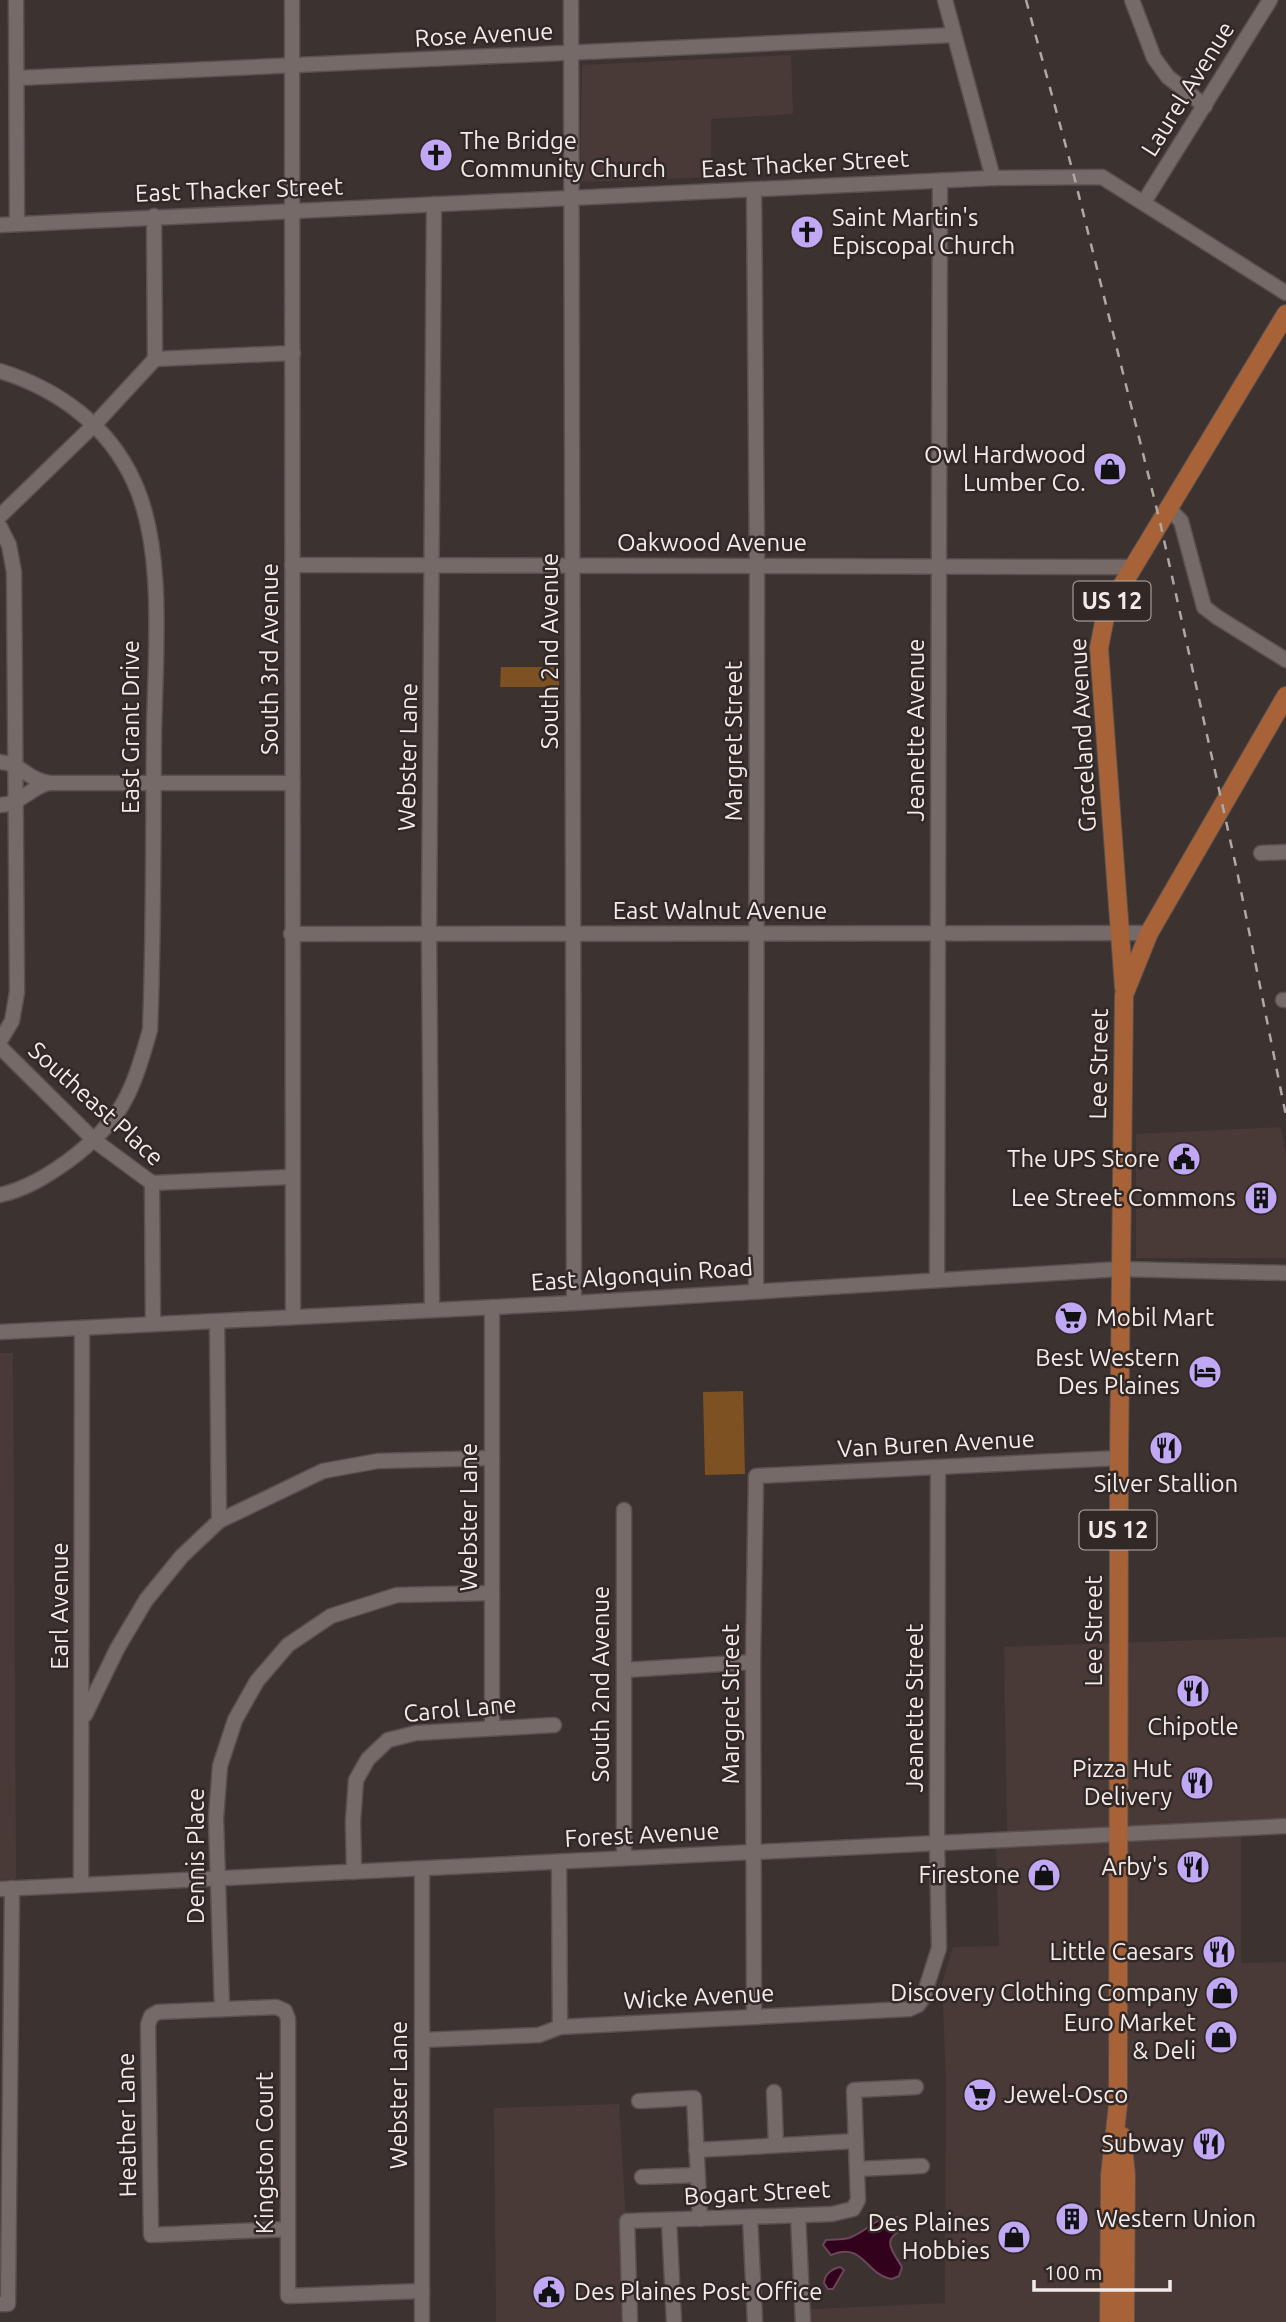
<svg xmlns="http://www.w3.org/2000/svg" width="1286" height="2322" font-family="Ubuntu,sans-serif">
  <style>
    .built { fill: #4a3a37 }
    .green { fill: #7d5121 }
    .water { fill: #32011c; stroke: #6c475a; stroke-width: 2 }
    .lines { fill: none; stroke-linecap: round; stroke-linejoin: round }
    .minor-casing { stroke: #59504f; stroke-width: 17 }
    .major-casing { stroke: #59504f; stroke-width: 20 }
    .minor { stroke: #766a68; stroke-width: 14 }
    .major { stroke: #a86237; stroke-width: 18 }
    .rail { stroke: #b0a8a7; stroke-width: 2.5; stroke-dasharray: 9 9; stroke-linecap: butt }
    .labels { text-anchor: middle; stroke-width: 5; stroke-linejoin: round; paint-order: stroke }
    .shield { fill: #322826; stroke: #b8b0af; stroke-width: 2 }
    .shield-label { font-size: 23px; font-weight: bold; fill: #f2ebea }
    .street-label { font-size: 24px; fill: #f2ebea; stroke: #322826 }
    .poi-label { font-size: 24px; fill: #f2ebea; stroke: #322826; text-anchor: end }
  </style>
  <rect width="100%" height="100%" fill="#3c3230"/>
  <!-- built -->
  <g class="built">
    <polygon points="791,55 793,114 711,119 711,177 580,182 582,65"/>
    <polygon points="1281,1127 1286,1156 1286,1258 1136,1258 1136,1134"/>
    <polygon points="0,1353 13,1353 16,1879 0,1880"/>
    <polygon points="1286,1637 1286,1833 1241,1836 1241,1963 1286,1962 1286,2322 795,2322 794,2310 945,2303 946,2078 942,1983 953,1947 999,1946 996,1850 1007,1832 1004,1647"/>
    <polygon points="619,2104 632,2322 496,2322 494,2108"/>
  </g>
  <!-- green -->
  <g class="green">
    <polygon points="501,667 559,667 559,687 500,687"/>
    <polygon points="743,1391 745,1474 705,1475 703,1392"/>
  </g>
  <!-- water -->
  <g class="water">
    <path d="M894,2217L902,2218L909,2227C880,2238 890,2247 902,2267L899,2276L892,2279C865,2275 864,2241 831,2255L823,2245L826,2240C834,2239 841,2240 849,2238C868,2231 873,2218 894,2217Z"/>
    <path d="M840,2267L844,2270L833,2289H828L824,2283C825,2273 832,2269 840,2267Z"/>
  </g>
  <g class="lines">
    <defs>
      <g id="minor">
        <polyline points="16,0 17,224"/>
        <polyline points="292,0 293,1317"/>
        <polyline points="571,0 574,1303"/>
        <polyline points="945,0 993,178"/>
        <polyline points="1132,0 1154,58 1168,77 1205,106"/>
        <polyline points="17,78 953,35"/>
        <polyline points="754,190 757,566 756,1291"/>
        <polyline points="1144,202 1270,0"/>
        <polyline points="0,225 993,178 1102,177 1286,293"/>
        <polyline points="155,359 293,353"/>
        <path d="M0,371C58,389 109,426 134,482C166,551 155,658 154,733C153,832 154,931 150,1030C132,1093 123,1120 68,1161C47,1176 26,1189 0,1195"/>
        <polyline points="1169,509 1181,521 1204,607 1217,617 1286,660"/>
        <polyline points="0,516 95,424 155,359 154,216"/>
        <polyline points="0,527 9,545 14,572 17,992 12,1021 0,1041"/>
        <polyline points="292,565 1132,567"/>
        <path d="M0,762C21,763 27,780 50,783H293"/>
        <path d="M0,805C19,805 30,788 48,783"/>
        <polyline points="1261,853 1286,852"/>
        <polyline points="291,934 1149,933"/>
        <polyline points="1283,1000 1286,1000"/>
        <polyline points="0,1047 95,1141 152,1183"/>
        <polyline points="152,1183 153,1324"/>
        <polyline points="152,1183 291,1177"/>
        <polyline points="937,1279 940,181"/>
        <polyline points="492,1307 492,1727"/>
        <polyline points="432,1310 429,933 434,204"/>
        <polyline points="217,1322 219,1521"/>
        <polyline points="0,1332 574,1303 1120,1269 1286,1273"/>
        <polyline points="624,1510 624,1858"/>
        <polyline points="625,1670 753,1662"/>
        <polyline points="85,1715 117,1649 146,1600 182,1556 219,1521 323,1471 378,1461 492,1458"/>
        <polyline points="559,1862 560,2027"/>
        <polyline points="354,1872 353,1821 356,1780 368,1759 388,1740 416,1733 554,1725"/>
        <polyline points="81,1885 82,1328"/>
        <polyline points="0,1889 1286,1826"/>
        <polyline points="222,2009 216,1818 220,1766 235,1720 257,1681 288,1645 331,1616 397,1595 492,1593"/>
        <polyline points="754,2017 753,1662 756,1476 1119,1458"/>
        <polyline points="422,2040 539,2035 560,2027 909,2009 918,2005 923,1998 939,1948 937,1842 938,1467"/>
        <polyline points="774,2092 776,2145"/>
        <polyline points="639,2101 694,2098 700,2219"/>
        <polyline points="696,2150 856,2141"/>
        <polyline points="857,2169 922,2166"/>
        <polyline points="642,2177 697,2175"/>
        <polyline points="798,2215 803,2322"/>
        <polyline points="750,2217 755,2322"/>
        <polyline points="669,2220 674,2322"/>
        <polyline points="287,2229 151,2235 148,2025 151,2016 158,2012 276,2007 285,2011 288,2019 288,2296 422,2291"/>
        <polyline points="0,2304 8,2304 12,1888"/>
        <polyline points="422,2322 422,1869"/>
        <polyline points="630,2322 627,2221 832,2214 853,2209 858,2200 854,2090 916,2087"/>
      </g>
      <g id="major">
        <polyline points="1124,988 1099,648 1106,612 1286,314"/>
        <polyline points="1122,2136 1126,2175 1125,2322"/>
        <polyline points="1109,2322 1110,2175 1118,2105 1119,1458 1124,995 1149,933 1286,696"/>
      </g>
    </defs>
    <!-- minor casing -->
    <use href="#minor" class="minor-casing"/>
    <!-- major casing -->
    <use href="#major" class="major-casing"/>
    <!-- minor -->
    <use href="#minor" class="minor"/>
    <!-- major -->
    <use href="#major" class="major"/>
    <!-- rail -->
    <polyline class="rail" points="1026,0 1074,176 1160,522 1237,871 1286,1116"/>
  </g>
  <!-- icons -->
  <defs>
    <symbol id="church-disc" viewBox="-11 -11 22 22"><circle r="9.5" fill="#c0a8f4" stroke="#322826"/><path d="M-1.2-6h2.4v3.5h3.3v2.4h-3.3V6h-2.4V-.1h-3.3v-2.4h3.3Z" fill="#111"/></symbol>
    <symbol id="shop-disc" viewBox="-11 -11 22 22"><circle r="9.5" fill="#c0a8f4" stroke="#322826"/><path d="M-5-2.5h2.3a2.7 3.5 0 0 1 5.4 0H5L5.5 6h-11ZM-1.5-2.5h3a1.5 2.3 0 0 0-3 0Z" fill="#111"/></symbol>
    <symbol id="civic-disc" viewBox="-11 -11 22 22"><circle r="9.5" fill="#c0a8f4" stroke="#322826"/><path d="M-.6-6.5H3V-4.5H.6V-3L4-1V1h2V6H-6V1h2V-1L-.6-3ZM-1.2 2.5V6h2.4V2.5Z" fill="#111"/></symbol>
    <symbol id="building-disc" viewBox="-11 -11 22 22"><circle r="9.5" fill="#c0a8f4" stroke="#322826"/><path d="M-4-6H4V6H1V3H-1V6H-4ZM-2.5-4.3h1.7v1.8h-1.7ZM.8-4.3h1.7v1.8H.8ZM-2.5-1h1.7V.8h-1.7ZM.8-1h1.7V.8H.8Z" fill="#111"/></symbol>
    <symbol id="supermarket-disc" viewBox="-11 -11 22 22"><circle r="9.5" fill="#c0a8f4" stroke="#322826"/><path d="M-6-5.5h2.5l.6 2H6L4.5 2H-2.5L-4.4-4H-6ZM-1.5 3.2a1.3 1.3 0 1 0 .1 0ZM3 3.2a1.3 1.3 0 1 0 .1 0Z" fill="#111"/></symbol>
    <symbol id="hotel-disc" viewBox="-11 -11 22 22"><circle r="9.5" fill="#c0a8f4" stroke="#322826"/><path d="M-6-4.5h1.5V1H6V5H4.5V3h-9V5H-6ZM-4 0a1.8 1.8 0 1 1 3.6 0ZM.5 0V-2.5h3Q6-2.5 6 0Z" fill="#111"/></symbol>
    <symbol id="restaurant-disc" viewBox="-11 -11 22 22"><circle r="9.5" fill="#c0a8f4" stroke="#322826"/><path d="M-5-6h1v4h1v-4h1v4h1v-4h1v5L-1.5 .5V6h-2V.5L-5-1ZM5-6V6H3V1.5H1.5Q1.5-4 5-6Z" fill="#111"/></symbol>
  </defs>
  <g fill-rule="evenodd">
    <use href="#church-disc" x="417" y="136" width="38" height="38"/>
    <use href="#church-disc" x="788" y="213" width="38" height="38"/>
    <use href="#shop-disc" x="1091" y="450" width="38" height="38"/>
    <use href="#civic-disc" x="1165" y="1140" width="38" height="38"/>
    <use href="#building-disc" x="1242" y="1179" width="38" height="38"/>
    <use href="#supermarket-disc" x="1052" y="1299" width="38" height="38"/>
    <use href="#hotel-disc" x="1186" y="1353" width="38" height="38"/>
    <use href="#restaurant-disc" x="1147" y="1429" width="38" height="38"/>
    <use href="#restaurant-disc" x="1174" y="1672" width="38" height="38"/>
    <use href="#restaurant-disc" x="1178" y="1764" width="38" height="38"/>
    <use href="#restaurant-disc" x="1174" y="1848" width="38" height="38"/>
    <use href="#shop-disc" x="1025" y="1856" width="38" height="38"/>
    <use href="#restaurant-disc" x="1200" y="1933" width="38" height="38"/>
    <use href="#shop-disc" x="1203" y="1974" width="38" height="38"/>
    <use href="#shop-disc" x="1202" y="2018" width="38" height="38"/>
    <use href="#supermarket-disc" x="961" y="2076" width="38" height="38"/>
    <use href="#restaurant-disc" x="1190" y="2125" width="38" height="38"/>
    <use href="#building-disc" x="1053" y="2200" width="38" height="38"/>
    <use href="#shop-disc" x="995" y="2218" width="38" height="38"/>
    <use href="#civic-disc" x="530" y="2273" width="38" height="38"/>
  </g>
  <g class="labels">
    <!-- shield labels -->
    <g class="shield">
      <rect x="1073.5" y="581.5" width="77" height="39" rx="5"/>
      <rect x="1079.5" y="1510.5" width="77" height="39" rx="5"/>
    </g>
    <g class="shield-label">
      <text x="1112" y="609">US 12</text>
      <text x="1118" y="1538">US 12</text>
    </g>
    <!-- street labels -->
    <g class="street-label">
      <text transform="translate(484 35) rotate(-3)" y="8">Rose Avenue</text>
      <text transform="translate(1188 89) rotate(-58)" y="8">Laurel Avenue</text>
      <text transform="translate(805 164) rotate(-3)" y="8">East Thacker Street</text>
      <text transform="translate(239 190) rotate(-2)" y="8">East Thacker Street</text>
      <text x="712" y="551">Oakwood Avenue</text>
      <text transform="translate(550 651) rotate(-90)" y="8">South 2nd Avenue</text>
      <text transform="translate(270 659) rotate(-90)" y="8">South 3rd Avenue</text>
      <text transform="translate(131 727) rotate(-90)" y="8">East Grant Drive</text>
      <text transform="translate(916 730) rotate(-90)" y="8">Jeanette Avenue</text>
      <text transform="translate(1083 735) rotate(-93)" y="8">Graceland Avenue</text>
      <text transform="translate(734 741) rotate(-90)" y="8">Margret Street</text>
      <text transform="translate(408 757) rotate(-89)" y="8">Webster Lane</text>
      <text x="720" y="919">East Walnut Avenue</text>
      <text transform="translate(1099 1064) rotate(-89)" y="8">Lee Street</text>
      <text transform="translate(96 1104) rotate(42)" y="8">Southeast Place</text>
      <text transform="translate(642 1275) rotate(-4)" y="8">East Algonquin Road</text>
      <text transform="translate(936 1444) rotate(-3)" y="8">Van Buren Avenue</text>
      <text transform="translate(469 1517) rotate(-90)" y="8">Webster Lane</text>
      <text transform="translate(60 1606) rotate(-90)" y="8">Earl Avenue</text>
      <text transform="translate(1094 1631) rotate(-90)" y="8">Lee Street</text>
      <text transform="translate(601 1684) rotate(-90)" y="8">South 2nd Avenue</text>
      <text transform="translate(731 1704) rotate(-90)" y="8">Margret Street</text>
      <text transform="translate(915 1708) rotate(-90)" y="8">Jeanette Street</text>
      <text transform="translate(460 1709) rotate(-5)" y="8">Carol Lane</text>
      <text transform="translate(642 1835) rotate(-3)" y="8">Forest Avenue</text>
      <text transform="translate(196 1856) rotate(-90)" y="8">Dennis Place</text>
      <text transform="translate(699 1997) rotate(-3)" y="8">Wicke Avenue</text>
      <text transform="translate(399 2095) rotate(-90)" y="8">Webster Lane</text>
      <text transform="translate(127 2125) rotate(-91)" y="8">Heather Lane</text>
      <text transform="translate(265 2153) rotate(-90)" y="8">Kingston Court</text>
      <text transform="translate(757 2193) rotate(-3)" y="8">Bogart Street</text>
    </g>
    <!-- poi labels -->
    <g class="poi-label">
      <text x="460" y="149" text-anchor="start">The Bridge<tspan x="460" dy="28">Community Church</tspan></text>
      <text x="832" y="226" text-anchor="start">Saint Martin's<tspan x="832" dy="28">Episcopal Church</tspan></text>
      <text x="1086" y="463">Owl Hardwood<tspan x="1086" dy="28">Lumber Co.</tspan></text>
      <text x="1160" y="1167">The UPS Store</text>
      <text x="1236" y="1206">Lee Street Commons</text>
      <text x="1096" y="1326" text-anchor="start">Mobil Mart</text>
      <text x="1180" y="1366">Best Western<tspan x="1180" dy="28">Des Plaines</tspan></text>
      <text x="1166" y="1492" text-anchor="middle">Silver Stallion</text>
      <text x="1193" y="1735" text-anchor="middle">Chipotle</text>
      <text x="1172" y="1777">Pizza Hut<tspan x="1172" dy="28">Delivery</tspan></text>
      <text x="1168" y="1875">Arby's</text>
      <text x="1020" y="1883">Firestone</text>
      <text x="1194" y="1960">Little Caesars</text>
      <text x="1198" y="2001">Discovery Clothing Company</text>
      <text x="1196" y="2031">Euro Market<tspan x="1196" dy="28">&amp; Deli</tspan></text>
      <text x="1004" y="2103" text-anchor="start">Jewel-Osco</text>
      <text x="1184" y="2152">Subway</text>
      <text x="1096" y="2227" text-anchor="start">Western Union</text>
      <text x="990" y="2231">Des Plaines<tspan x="990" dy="28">Hobbies</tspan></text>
      <text x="574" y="2300" text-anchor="start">Des Plaines Post Office</text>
    </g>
  </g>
  <!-- scale -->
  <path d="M1034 2280v10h136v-10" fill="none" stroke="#f2ebea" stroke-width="3.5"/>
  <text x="1044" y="2280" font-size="21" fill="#f2ebea" stroke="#322826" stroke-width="5" paint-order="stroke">100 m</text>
</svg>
